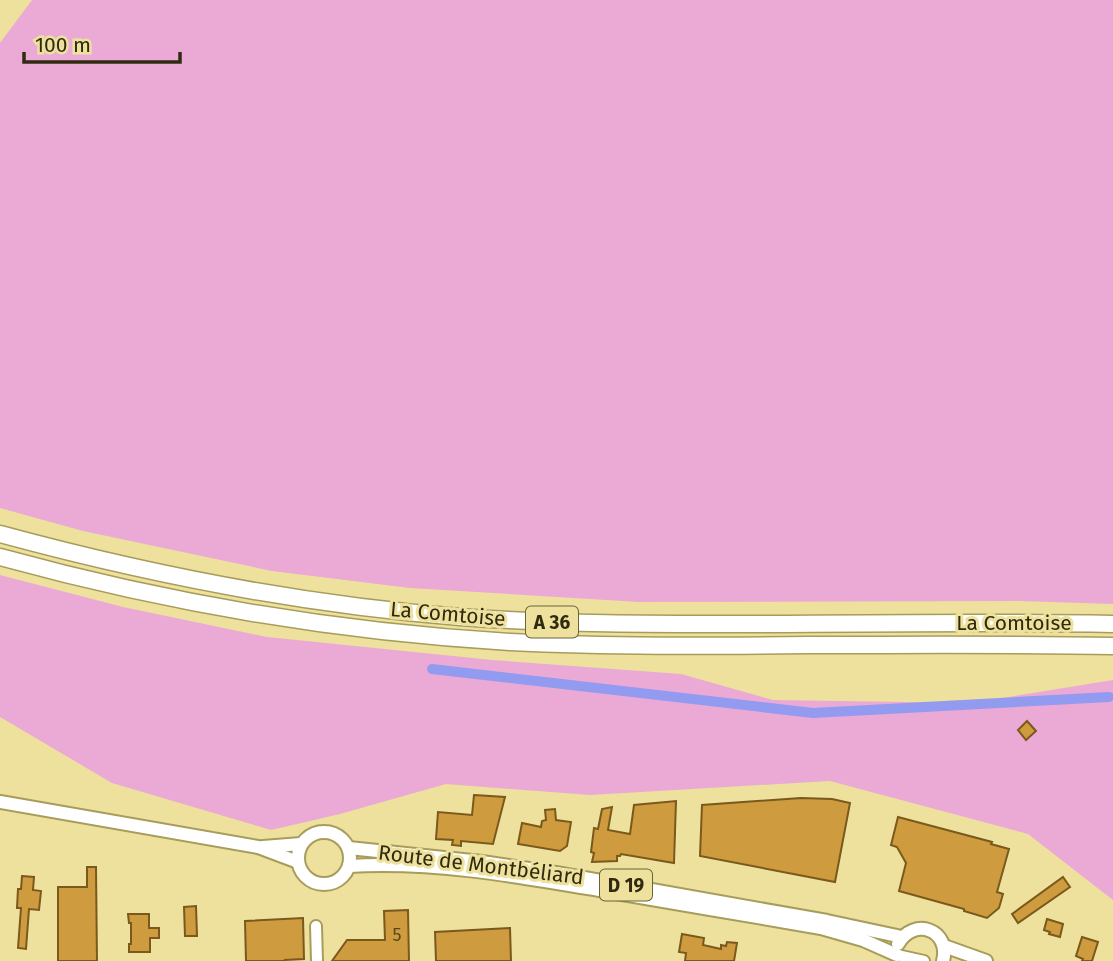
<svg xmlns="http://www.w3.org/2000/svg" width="1113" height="961" font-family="'Fira Sans',sans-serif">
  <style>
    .green { fill: #eba9d6 }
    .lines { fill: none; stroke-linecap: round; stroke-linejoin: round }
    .canal { stroke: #939bf0; stroke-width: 10 }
    .building { fill: #cf9b3f; stroke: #7a591c; stroke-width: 2 }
    .minor-casing { stroke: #a89c5b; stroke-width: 14 }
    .major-casing { stroke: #a89c5b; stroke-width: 16 }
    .highway-casing { stroke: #a89c5b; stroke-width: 19 }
    .minor { stroke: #fff; stroke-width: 10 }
    .major { stroke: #fff; stroke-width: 12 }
    .highway { stroke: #fff; stroke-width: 16 }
    .labels { text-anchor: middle; stroke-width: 6; stroke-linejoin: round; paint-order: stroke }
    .number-label { font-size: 18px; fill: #58471c }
    .shield { fill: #ede19d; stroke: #69623a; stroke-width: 2 }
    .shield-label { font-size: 19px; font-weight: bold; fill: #302b10 }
    .street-label { font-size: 21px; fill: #302b10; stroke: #ede19d }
  </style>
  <rect width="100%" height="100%" fill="#ede19d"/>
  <!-- green -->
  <g class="green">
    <polygon points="32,0 1113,0 1113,604 1020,601 639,602 410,588 272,571 83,531 0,508 0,43"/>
    <polygon points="0,575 123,607 267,637 492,660 681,674 773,700 971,703 1113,680 1113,900 1028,834 830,781 590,795 446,784 340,814 271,830 112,783 0,717"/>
  </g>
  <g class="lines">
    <!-- canal -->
    <polyline class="canal" points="432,669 813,713 1109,697"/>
  </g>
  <!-- building -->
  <g class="building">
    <polygon points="1027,721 1036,731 1026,740 1018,730"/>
    <polygon points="474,795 505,797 493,844 461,841 461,846 452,845 453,840 436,839 438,812 472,815"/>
    <polygon points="801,798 832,799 850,803 835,882 700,856 702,805"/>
    <polygon points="676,801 674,863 621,854 620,856 617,856 617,861 592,862 594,853 591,852 594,828 598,829 602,809 612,807 608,830 630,834 634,805"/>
    <polygon points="555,809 556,820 571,822 567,846 560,851 518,844 522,823 541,827 542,821 546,820 545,810"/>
    <polygon points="898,817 992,842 991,844 1009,849 997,892 1003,894 999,908 987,918 964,911 964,909 899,891 906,863 897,847 891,845"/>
    <polygon points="87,867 96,867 97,961 58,961 58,887 87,887"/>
    <polygon points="22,876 34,877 33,890 41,891 39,910 29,909 26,949 18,948 21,908 17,908 18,889 21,889"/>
    <polygon points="1063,877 1070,887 1018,923 1012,914"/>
    <polygon points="196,906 197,936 185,936 184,907"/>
    <polygon points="408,910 409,961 332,961 347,940 385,940 384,911"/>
    <polygon points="128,914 149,914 149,928 159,928 159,938 150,938 150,952 129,952 129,944 131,944 131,923 129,923"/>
    <polygon points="303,918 304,959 285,960 285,961 246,961 245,921"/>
    <polygon points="1047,919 1063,924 1060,937 1049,934 1050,932 1044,930"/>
    <polygon points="510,928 511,961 436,961 435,932"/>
    <polygon points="682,934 704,938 703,945 721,949 721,945 726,946 727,942 737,943 734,961 685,961 686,953 679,952"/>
    <polygon points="1082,937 1098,942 1092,961 1082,961 1083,959 1076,956"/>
  </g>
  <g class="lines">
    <defs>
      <g id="minor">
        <polyline points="316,926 317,961"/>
        <polyline points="897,955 924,961"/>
      </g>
      <g id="major">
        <polyline points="0,802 258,847 298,862"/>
        <circle cx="324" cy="858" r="26"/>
        <polyline points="263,847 301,844"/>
        <polyline points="349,848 482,862 556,873 827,921 902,937"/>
        <path d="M349,866C433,861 517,876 599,890C673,903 747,915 821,928L863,940L897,955"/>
        <path d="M898,944C914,916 951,930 943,961"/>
        <polyline points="944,946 986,961"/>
      </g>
      <g id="highway">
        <path d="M0,534C151,575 304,605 460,617C568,625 677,624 786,624C895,623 1004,622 1113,624"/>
        <path d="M0,557C167,603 337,632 510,642C610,647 709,646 809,645C910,645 1012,644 1113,646"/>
      </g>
    </defs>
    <!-- minor casing -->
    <use href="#minor" class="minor-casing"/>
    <!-- major casing -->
    <use href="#major" class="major-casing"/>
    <!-- highway casing -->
    <use href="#highway" class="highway-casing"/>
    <!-- minor -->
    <use href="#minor" class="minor"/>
    <!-- major -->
    <use href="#major" class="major"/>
    <!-- highway -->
    <use href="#highway" class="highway"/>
  </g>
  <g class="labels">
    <!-- number labels -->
    <g class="number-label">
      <text x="397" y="941">5</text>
    </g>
    <!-- shield labels -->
    <g class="shield">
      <rect x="526" y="606.5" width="52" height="31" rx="5"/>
      <rect x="600" y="869.5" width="52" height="31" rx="5"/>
    </g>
    <g class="shield-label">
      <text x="552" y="629">A 36</text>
      <text x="626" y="892">D 19</text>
    </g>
    <!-- street labels -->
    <g class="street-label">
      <text transform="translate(448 614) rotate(5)" y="7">La Comtoise</text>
      <text x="1014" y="630">La Comtoise</text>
      <text transform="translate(481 865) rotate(7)" y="7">Route de Montbéliard</text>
    </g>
  </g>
  <!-- scale -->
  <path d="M24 52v10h156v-10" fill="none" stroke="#302b10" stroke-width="3.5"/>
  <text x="35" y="52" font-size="21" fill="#302b10" stroke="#ede19d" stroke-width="5" paint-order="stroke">100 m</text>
</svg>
